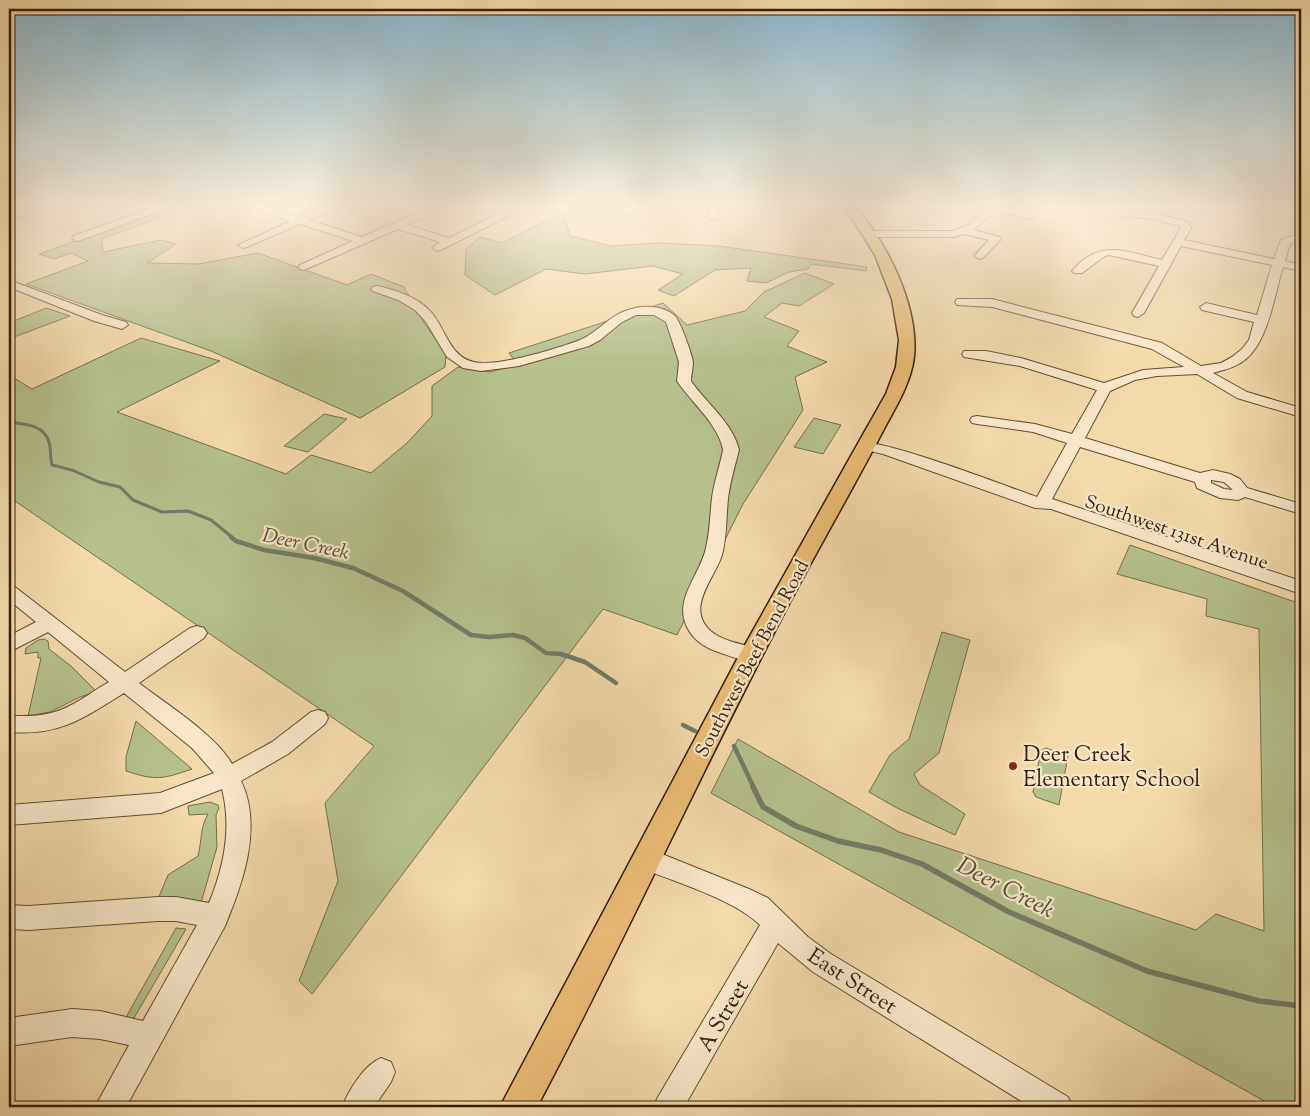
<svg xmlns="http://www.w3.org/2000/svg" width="1310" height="1116" font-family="'Sorts Mill Goudy',serif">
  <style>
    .green { fill: #b5c08d; stroke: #746f4c }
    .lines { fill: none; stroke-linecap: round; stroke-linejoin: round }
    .stream-far2 { stroke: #727c67; stroke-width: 3 }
    .stream-far1 { stroke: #727c67; stroke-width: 4.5 }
    .stream { stroke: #727c67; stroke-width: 5.5 }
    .minor-casing { stroke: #644d32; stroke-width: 2 }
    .major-casing { stroke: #341e0a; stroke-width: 3 }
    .minor { fill: #f8e6c8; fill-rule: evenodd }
    .major { fill: #eabc75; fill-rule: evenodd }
    .poi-dot { fill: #8f2418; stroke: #f8e6c8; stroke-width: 2 }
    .labels { text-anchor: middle; stroke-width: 4.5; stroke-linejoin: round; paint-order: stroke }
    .street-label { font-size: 19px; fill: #341e0a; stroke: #f8e6c8 }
    .water-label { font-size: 20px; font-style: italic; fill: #534d38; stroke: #f8e6c8 }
    .near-poi-label { font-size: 22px; fill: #341e0a; stroke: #f8e6c8; text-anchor: start }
    .near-street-label { font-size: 22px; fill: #341e0a; stroke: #f8e6c8 }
    .near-water-label { font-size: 24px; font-style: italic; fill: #534d38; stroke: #f8e6c8 }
  </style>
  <rect width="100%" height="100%" fill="#f4d9aa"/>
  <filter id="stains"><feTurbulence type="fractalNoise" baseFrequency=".004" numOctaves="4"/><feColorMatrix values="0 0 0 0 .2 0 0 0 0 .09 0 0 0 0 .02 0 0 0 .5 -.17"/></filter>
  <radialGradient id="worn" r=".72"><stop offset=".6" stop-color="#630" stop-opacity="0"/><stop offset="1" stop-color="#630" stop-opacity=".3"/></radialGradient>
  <!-- green -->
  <g class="green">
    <polygon points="563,212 570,236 611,246 659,243 719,246 867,267 866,271 811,264 808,269 789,272 766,283 747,281 751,268 715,270 674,296 658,290 683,274 653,266 585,274 546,269 495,295 465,275 466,249 480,237 502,243"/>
    <polygon points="151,215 159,218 101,239 103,252 161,240 176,244 147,263 199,264 258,253 347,285 371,274 404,287 425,324 446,354 445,367 360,418 211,351 26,284 88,261 71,253 54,259 39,254"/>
    <polygon points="805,273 834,284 799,306 782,303 764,317 799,331 787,346 827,362 795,377 803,410 743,504 677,635 603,609 312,994 299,981 338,881 325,803 374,746 9,497 9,375 32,389 141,338 220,361 117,412 286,474 311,455 371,473 407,443 432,416 432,386 458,367 489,372 518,365 509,353 663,303 687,325 745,311 764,292"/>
    <polygon points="46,308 70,316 9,339 9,323"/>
    <polygon points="324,414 347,419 308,452 284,446"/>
    <polygon points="814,418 841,425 823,454 794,447"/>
    <polygon points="1130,545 1301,604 1301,1107 1275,1107 711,793 738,739 899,832 1196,930 1216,914 1264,931 1259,629 1206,616 1207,599 1117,574"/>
    <polygon points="942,632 970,640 939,753 914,774 920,785 965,814 955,835 897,808 869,792 890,755 909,739"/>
    <polygon points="44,639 48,641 49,649 71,666 97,692 80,697 50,712 28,716 41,658 38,658 38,652 25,654 26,648 38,640"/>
    <path d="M136,721L192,769C163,779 156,781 126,771V757Z"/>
    <polygon points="1046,748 1068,756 1059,805 1036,797 1033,792 1041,750"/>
    <path d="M210,802L218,805L219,808L216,815L217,847L201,903L158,899L168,875L198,856C202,840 200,828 208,814L189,815L188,806Z"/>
    <polygon points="176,928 186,929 134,1018 125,1019"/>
  </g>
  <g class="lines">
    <!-- stream-far2 -->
    <path class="stream-far2" d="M9,422C23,424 44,424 49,442C51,449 50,457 52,465L72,470L99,482L120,487L133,500L162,512L188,511L211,520L233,538"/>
    <!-- stream-far1 -->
    <g class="stream-far1">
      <polyline points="231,537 236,541 264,550 314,558 353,568 403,591 471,635 489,637 513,635 525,638 546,653 561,654 585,662 616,683"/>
      <polyline points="683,725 695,731"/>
      <polyline points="734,746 754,788"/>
    </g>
    <!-- stream -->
    <polyline class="stream" points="753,787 763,807 796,826 838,841 881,850 922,864 1009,912 1147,971 1259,1001 1301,1006"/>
    <defs>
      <g id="minor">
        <polygon points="39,205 55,205 9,221 9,215"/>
        <polygon points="161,205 176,205 81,240 77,241 72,238 73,236"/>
        <polygon points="328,205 342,205 309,220 362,237 435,205 449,205 407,225 449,238 517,205 530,205 441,250 437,251 432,248 440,242 398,229 304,270 300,269 298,267 300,265 353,241 300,224 247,247 243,248 238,245 291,221 266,213 266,209 274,209 299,217"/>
        <polygon points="622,205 632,205 634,211 629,214 625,213"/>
        <polygon points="710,205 720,205 717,219 709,219 708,217"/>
        <polygon points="989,205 1000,205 1035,214 1036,216 1031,219 994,211 974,230 1000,237 1001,239 983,258 979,259 974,256 989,240 964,234 954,237 870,237 865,234 870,231 953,231 969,225"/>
        <polygon points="1250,205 1261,205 1267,212 1266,214 1258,214"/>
        <path d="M1121,210L1153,213L1189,222L1191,228L1184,240L1274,259L1281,240L1295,235L1299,236L1300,238L1290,244L1285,261L1301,265V271L1283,267C1274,296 1268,345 1242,362C1234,368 1223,370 1213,373L1247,392L1301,408V417L1237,398L1197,374L1157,376L1135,380L1110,391L1085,438L1200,473L1213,470L1230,474L1240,479L1247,488L1301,504V514L1245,497L1238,500L1220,498L1197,488L1195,482L1080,447L1052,499L1301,581V594L1051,509L1035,508L883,454L862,449L859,446L862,443C881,438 1009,487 1037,497L1067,443L1033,432L977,424L972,423L970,420L972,417L977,416L1035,424L1072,434L1097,390L1020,366L964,357L962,354L964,351H986L1021,358L1104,383L1143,370L1184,367L1152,349L992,307L957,305L955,302L957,299H992L1162,343L1201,366L1221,363L1232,357L1242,349L1249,340L1254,322L1202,310L1200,307L1206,303L1257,315L1272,265L1181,246L1144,313L1138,317L1134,316L1132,313L1159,266L1109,255L1105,256L1082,273H1074L1072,271C1100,238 1126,252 1162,260L1181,228L1180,226L1153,219L1117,215V211ZM1211,480L1224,482L1233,490L1224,489L1211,483Z"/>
        <polygon points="9,280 102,315 126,322 128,325 122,329 94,321 9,287"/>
        <path d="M377,286C395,290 415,296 428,309C445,324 448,357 474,362C498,367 556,349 580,340C597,333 608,317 625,311C640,305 662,304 675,316C680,321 692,354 693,362C693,368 691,375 691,381C706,403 733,423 739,450C735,466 730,482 728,499C726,517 727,537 722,555C716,575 691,602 704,623C714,641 741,643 758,649L761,654L758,659C746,663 733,657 721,653C708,649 695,642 688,629C672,600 700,576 706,548C710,531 710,515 712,498C714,482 720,466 723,450C719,425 691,402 677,381L679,362L666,322L654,315H636L622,322L600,340L589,346L519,366L481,371L463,368L447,357L426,322L415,310L398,300L373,291L371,289L373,287Z"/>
        <path d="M9,585L15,587L125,672L190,628L197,626L204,628L207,633L204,638L139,683C166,704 216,735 232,764L272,742L311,712L318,710L325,712L328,718L325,724L288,754L241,781C263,826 243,883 225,926L126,1107H95L129,1045L100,1039L72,1037L9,1046V1018L72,1009L100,1011L143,1021L197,925L176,921H158L28,930L9,929V905L28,906L158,897H176L209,903C224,867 232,828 222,789L161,813L9,825V805L160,793L214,773L192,748L124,693C82,719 60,736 9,732V716C23,716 37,717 51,713C72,708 91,692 109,682L48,632L9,652V636L36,622L9,600Z"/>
        <path d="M647,848L749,889L768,898L808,937L831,954L1068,1097L1073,1107H1031L813,972L778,943L684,1107H653L658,1097L760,925C735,900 673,881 638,867L635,859L638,851Z"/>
        <path d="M381,1058L391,1062L395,1072L391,1082L374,1107H342C349,1090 364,1065 381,1058Z"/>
      </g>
      <path id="major" d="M841,205H854C887,243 919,306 914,357C911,382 897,405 885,427C857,481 827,533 798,587C707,758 628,935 537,1107H500L741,652L856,447L886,394L896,367L899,340L892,299L875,255L854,221Z"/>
    </defs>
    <!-- minor casing -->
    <use href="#minor" class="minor-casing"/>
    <!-- major casing -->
    <use href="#major" class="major-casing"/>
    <!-- minor -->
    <use href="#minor" class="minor"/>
    <!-- major -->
    <use href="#major" class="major"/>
  </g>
  <!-- sky -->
  <linearGradient id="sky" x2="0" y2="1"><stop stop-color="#89b6cd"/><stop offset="0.57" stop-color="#faeed9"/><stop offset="1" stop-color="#faeed9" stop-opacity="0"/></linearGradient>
  <rect width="1310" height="362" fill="url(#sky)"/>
  <!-- markers -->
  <circle class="poi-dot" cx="1013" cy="766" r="5"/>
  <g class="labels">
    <!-- street labels -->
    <g class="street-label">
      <text transform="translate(1177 531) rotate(19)" y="7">Southwest 131st Avenue</text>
      <text transform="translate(751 658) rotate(-62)" y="7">Southwest Beef Bend Road</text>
    </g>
    <!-- water labels -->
    <g class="water-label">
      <text transform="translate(306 543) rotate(12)" y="7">Deer Creek</text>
    </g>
    <!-- near-poi labels -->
    <g class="near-poi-label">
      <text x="1023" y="761">Deer Creek<tspan x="1023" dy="25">Elementary School</tspan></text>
    </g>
    <!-- near-street labels -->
    <g class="near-street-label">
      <text transform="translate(853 980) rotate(33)" y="8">East Street</text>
      <text transform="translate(722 1015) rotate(-60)" y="8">A Street</text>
    </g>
    <!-- near-water labels -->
    <g class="near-water-label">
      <text transform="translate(1006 887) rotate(27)" y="8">Deer Creek</text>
    </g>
  </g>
  <!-- margin -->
  <rect width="1310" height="1116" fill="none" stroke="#f4d9aa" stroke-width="30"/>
  <rect x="10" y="10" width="1290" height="1096" fill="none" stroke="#341e0a" stroke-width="2.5"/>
  <rect x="15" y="15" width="1280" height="1086" fill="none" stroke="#341e0a"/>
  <rect width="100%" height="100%" filter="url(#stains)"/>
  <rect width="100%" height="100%" fill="url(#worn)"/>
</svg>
